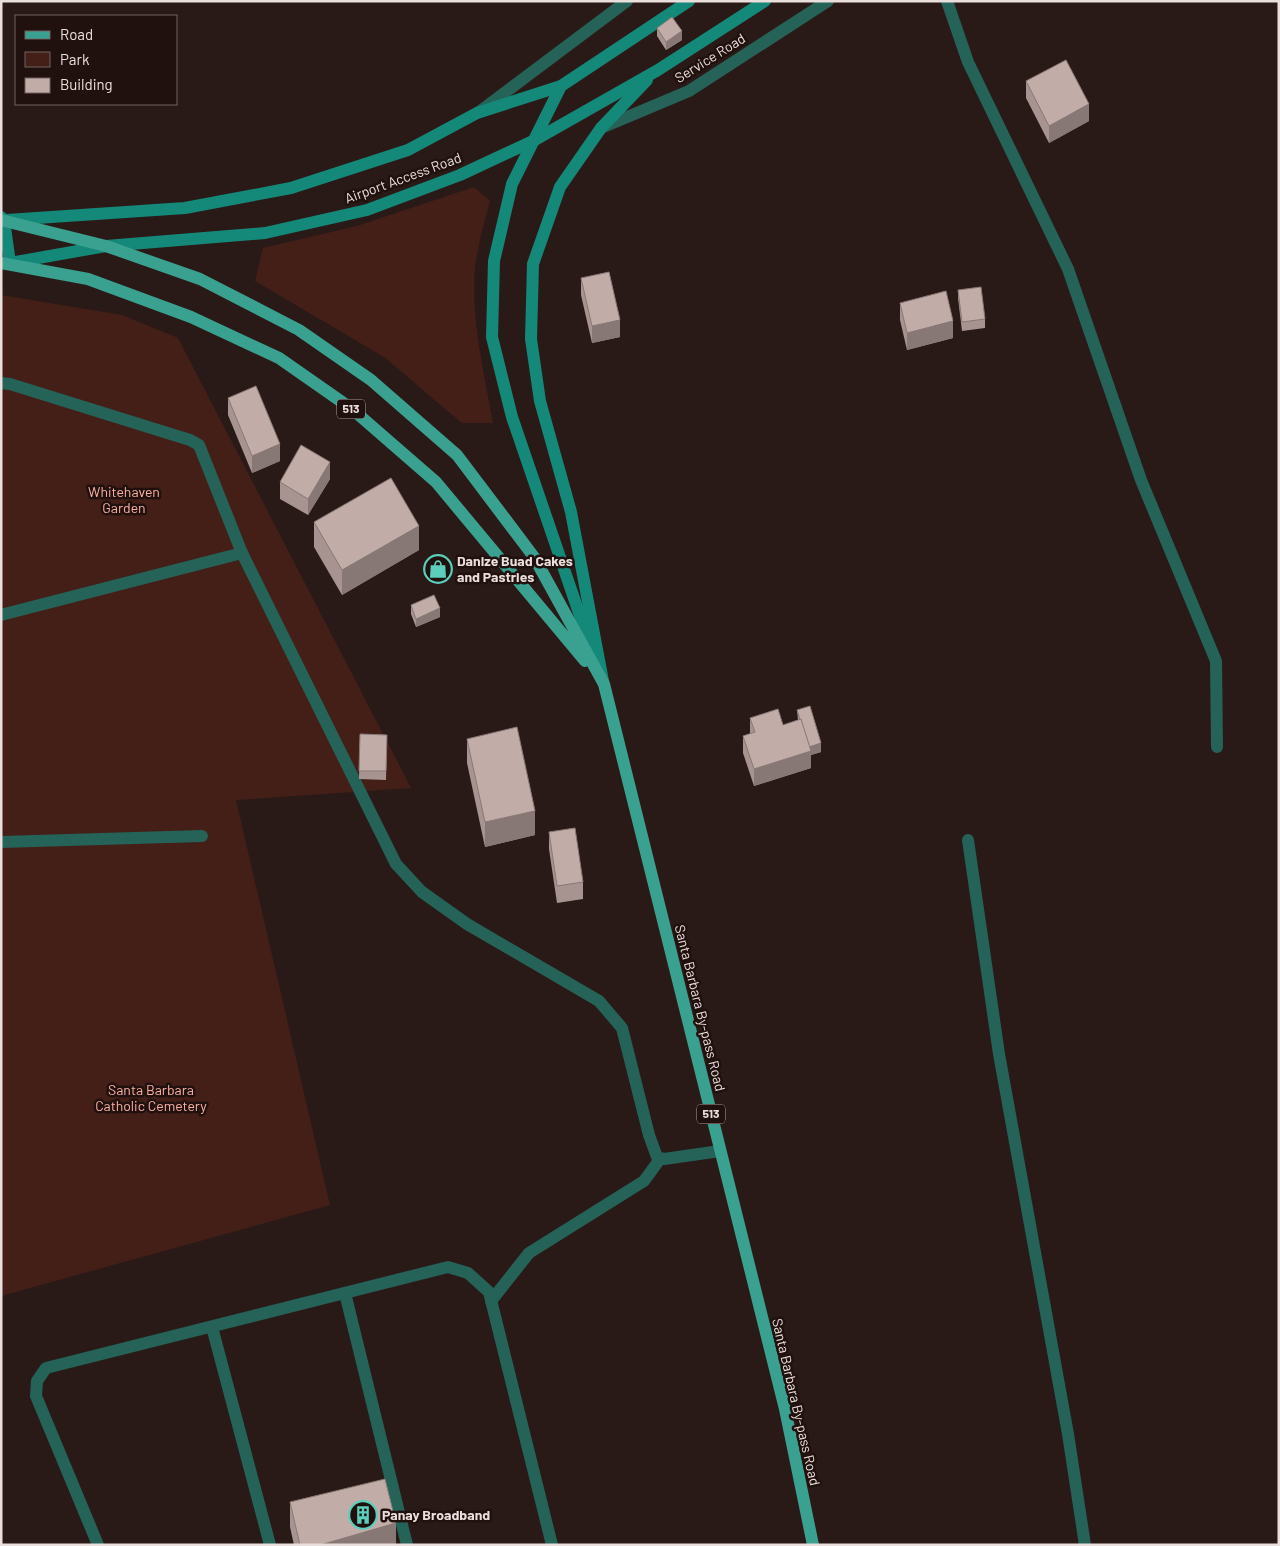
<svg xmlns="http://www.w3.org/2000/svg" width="1280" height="1546" font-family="Barlow,sans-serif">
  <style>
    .green { fill: #441f18 }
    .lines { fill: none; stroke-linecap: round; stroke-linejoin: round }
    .lane { stroke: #256258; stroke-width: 12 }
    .street { stroke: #256258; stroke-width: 12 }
    .secondary { stroke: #148879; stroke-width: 12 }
    .primary { stroke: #3aa191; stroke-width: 12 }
    .wall { fill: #a79490 }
    .shaded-wall { fill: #887875 }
    .building { fill: #c2aca7; stroke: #887875 }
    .labels { text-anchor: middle; stroke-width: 5; stroke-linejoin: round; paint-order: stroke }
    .shield { fill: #20110e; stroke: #aea19f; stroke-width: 1 }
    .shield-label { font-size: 12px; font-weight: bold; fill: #ebdfdd }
    .street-label { font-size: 14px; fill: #ebdfdd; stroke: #20110e }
    .park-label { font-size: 14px; fill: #fcb1a3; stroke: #20110e }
    .poi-label { font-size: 14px; font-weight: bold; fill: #ebdfdd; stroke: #20110e; text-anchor: start }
  </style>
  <rect width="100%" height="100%" fill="#2a1a17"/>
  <!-- green -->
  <g class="green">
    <path d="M474,187L490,201C482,230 473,262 474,292C475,336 485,379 493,423H462L384,357L255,281L263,248L357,226Z"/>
    <polygon points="1,295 122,315 178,338 411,788 236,800 330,1205 1,1296"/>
  </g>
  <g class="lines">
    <!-- lane -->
    <g class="lane">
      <polyline points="947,1 968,62 1068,269 1141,480 1216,661 1217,747"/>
      <polyline points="479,112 627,1"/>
      <polyline points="601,128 689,91 828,1"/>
      <polyline points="1,383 10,384 190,440 199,445 242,553 396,864 422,892 467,924 599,1001 622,1028 649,1135 657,1157 664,1159 720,1151"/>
      <polyline points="1,615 242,553"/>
      <polyline points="1,842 202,836"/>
      <polyline points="491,1301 529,1253 644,1181 660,1159"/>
    </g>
    <!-- street -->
    <g class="street">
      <polyline points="968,840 999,1054 1068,1434 1085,1545"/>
      <polyline points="345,1293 407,1545"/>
      <polyline points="212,1327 270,1545"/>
      <polyline points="98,1545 36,1396 37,1381 46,1368 448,1267 468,1273 489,1292 552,1545"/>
    </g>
    <!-- secondary -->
    <g class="secondary">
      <polyline points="561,86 512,184 494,261 492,337 512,417 590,645"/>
      <polyline points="1,217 4,220 10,263 106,246 265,233 367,210 460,175 533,141 658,70 765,1"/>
      <polyline points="7,220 185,208 291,188 408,150 477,113 561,86 689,1"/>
      <polyline points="603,681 571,512 540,401 531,339 533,264 560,187 601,128 647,80"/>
    </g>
    <!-- primary -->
    <g class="primary">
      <polyline points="1,220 106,246 200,279 299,330 371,380 457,455 534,557 604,684 785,1409 813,1545"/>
      <polyline points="1,263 88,279 191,317 279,358 352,409 436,482 585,661"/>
    </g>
  </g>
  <!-- wall -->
  <g class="wall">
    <polygon points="657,28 682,40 666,50 657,36"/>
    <polygon points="1026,81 1089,121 1049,143 1026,98"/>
    <polygon points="581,278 620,337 592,343 581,295"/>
    <polygon points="958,290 985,319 985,328 962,331 958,298"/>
    <polygon points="900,303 953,338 907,350 900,320"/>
    <polygon points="228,398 280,461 252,473 228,415"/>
    <polygon points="330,479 308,515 280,499 280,482"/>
    <polygon points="314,522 419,550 342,595 314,547"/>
    <polygon points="411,605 440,617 416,627 411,614"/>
    <polygon points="797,710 821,752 811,755 811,768 754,786 743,753 743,736 750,734 750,718 783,725 798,720"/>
    <polygon points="360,734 387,735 386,780 359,779"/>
    <polygon points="467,739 535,835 485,847 467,763"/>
    <polygon points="549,832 583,882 583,899 557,903 549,849"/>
    <polygon points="290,1502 396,1545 294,1545 290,1527"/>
  </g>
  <!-- shaded-wall -->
  <g class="shaded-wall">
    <polygon points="682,31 682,40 666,50 666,42"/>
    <polygon points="1089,104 1089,121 1049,143 1049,126"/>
    <polygon points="620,320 620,337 592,343 592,326"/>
    <polygon points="953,321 953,338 907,350 907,333"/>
    <polygon points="280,444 280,461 252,473 252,456"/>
    <polygon points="330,462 330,479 308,515 308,499"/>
    <polygon points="419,526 419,550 342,595 342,570"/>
    <polygon points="440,608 440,617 416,627 416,619"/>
    <polygon points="821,743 821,752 811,755 811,768 754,786 754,769 808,747"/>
    <polygon points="535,811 535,835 485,847 485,822"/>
    <polygon points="396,1523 396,1545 320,1545"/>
  </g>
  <!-- building -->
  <g class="building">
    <polygon points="672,17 682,31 666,42 657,28"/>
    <polygon points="1066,60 1089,104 1049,126 1026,81"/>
    <polygon points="609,272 620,320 592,326 581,278"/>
    <polygon points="981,287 985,319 962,322 958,290"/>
    <polygon points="946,291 953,321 907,333 900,303"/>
    <polygon points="256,386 280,444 252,456 228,398"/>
    <polygon points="301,445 330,462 308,499 280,482"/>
    <polygon points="391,478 419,526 342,570 314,522"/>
    <polygon points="434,595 440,608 416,619 411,605"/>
    <polygon points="810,706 821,743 809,747 797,710"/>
    <polygon points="778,709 783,725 801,719 811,751 754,769 743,736 755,732 750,718"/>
    <polygon points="517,727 535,811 485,822 467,739"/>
    <polygon points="360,734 387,735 386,771 359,771"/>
    <polygon points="575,828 583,882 557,886 549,832"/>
    <polygon points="385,1479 396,1523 320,1545 300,1545 290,1502"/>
  </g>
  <!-- icons -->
  <defs>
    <symbol id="shop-ring" viewBox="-11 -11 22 22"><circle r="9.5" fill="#20110e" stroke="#5bcebc" stroke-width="1.5"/><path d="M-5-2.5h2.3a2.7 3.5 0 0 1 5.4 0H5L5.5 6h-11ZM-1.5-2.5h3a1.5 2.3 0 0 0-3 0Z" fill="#5bcebc"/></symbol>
    <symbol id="building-ring" viewBox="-11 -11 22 22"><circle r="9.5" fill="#20110e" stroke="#5bcebc" stroke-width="1.5"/><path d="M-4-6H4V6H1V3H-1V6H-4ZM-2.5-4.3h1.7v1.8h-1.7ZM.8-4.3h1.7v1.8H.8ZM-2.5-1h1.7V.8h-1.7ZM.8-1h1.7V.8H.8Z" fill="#5bcebc"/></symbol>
  </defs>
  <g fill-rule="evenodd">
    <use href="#shop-ring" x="422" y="553" width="32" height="32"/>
    <use href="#building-ring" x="347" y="1499" width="32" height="32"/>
  </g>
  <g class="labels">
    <!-- shield labels -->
    <g class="shield">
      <rect x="337" y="399.5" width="28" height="19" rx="4"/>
      <rect x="697" y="1104.5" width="28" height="19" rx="4"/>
    </g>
    <g class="shield-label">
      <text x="351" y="413">513</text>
      <text x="711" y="1118">513</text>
    </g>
    <!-- street labels -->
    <g class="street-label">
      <text transform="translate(710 58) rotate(-32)" y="5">Service Road</text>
      <text transform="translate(403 178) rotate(-20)" y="5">Airport Access Road</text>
      <text transform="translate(700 1008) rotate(76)" y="5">Santa Barbara By-pass Road</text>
      <text transform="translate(796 1402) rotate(77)" y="5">Santa Barbara By-pass Road</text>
    </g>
    <!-- park labels -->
    <g class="park-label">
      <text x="124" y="497">Whitehaven<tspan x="124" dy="16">Garden</tspan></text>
      <text x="151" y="1095">Santa Barbara<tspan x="151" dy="16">Catholic Cemetery</tspan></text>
    </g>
    <!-- poi labels -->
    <g class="poi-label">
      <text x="457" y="566">Danize Buad Cakes<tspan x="457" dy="16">and Pastries</tspan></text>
      <text x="382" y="1520">Panay Broadband</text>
    </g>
  </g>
  <!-- border -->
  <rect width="1280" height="1546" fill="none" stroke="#ebdfdd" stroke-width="5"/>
  <!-- legend -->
  <rect x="15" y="15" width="162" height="90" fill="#20110e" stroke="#716361"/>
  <rect x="25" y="31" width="25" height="8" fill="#3aa191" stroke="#716361"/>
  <text x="60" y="40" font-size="15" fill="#ebdfdd">Road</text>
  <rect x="25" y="52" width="25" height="15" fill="#441f18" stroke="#716361"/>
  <text x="60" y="65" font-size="15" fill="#ebdfdd">Park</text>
  <rect x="25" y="78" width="25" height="15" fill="#c2aca7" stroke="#716361"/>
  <text x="60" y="90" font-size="15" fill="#ebdfdd">Building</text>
</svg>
